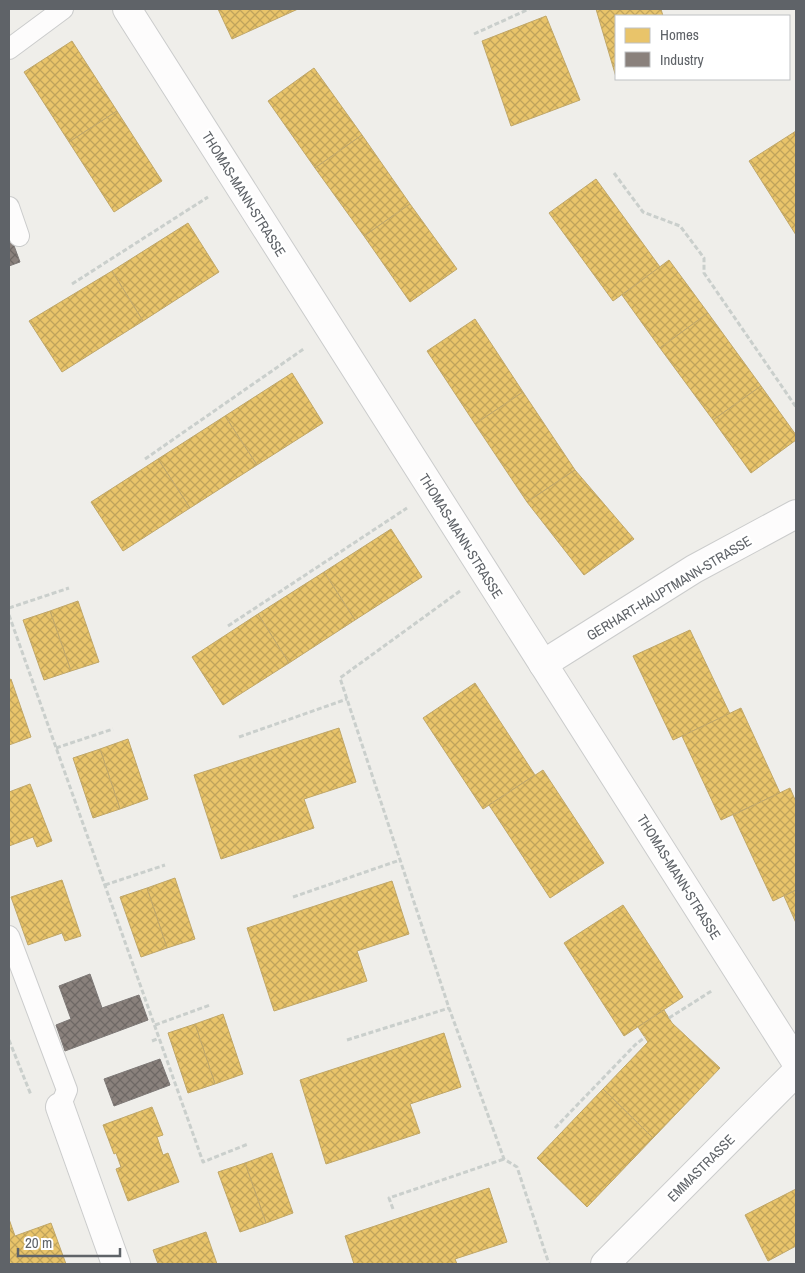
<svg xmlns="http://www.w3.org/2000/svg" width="805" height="1273" font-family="'Archivo Narrow',sans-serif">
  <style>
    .homes { fill: url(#homes-cross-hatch); stroke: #c0a769 }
    .industry { fill: url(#industry-cross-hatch); stroke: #7d7876 }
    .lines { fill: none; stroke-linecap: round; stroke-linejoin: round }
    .service-casing { stroke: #cbcccc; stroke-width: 22 }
    .minor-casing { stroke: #cbcccc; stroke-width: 30 }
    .path { stroke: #cacfcc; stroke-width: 3; stroke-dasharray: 5 2.5; stroke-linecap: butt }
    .service { stroke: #fdfcfc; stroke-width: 20 }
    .minor { stroke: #fdfcfc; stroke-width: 28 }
    .labels { text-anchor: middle; stroke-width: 5; stroke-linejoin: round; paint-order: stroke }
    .street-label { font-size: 14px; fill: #5f6368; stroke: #fff }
  </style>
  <defs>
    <pattern id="homes-cross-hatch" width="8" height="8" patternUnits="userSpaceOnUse" patternTransform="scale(1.25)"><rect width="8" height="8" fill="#e9c46a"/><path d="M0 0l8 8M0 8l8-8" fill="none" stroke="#c0a35b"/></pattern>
    <pattern id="industry-cross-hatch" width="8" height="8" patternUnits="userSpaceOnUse" patternTransform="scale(1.25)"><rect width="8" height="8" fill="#8a817c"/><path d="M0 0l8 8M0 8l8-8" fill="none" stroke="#6e6865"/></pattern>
  </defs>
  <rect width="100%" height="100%" fill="#efeeea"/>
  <!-- homes -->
  <g class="homes">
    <polygon points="218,9 298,9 232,39"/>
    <polygon points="596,9 661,9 663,16 616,16 616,77"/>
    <polygon points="546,16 580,100 511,126 482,41"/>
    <polygon points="72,41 117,111 69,142 24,72"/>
    <polygon points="314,68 362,135 315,168 268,101"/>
    <polygon points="117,111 162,181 114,212 69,142"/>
    <polygon points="796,131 796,235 749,161"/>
    <polygon points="362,135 410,204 364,236 315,168"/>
    <polygon points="596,179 660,267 613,301 549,213"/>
    <polygon points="410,204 457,269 410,302 364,236"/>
    <polygon points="188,223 219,272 143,321 112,271"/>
    <polygon points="669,260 708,313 660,348 622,295"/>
    <polygon points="112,271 143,321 62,372 29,321"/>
    <polygon points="708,313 761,386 713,420 660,348"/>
    <polygon points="475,319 523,392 475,424 427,351"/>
    <polygon points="292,373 323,423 257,465 225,416"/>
    <polygon points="761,386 796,435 796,440 751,473 713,420"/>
    <polygon points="523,392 575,470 527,502 475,424"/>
    <polygon points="225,416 257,465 190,508 158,459"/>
    <polygon points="158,459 190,508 123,551 91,502"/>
    <polygon points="575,470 634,539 584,575 527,502"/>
    <polygon points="391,529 422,577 355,620 324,572"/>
    <polygon points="324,572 355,620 289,663 258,614"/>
    <polygon points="78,601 99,662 71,671 50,611"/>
    <polygon points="50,611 71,671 44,680 23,620"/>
    <polygon points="258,614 289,663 223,705 192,657"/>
    <polygon points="690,630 730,714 673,740 633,656"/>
    <polygon points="11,679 31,737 9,745 9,680"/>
    <polygon points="475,683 535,775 483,809 423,718"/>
    <polygon points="741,708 780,793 721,820 682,736"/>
    <polygon points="339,728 356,782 304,799 314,828 221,859 194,775"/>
    <polygon points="128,739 148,799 120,809 100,749"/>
    <polygon points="100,749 120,809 93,818 73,758"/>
    <polygon points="543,770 604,863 550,898 489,805"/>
    <polygon points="30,784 52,841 37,847 33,837 9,846 9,792"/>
    <polygon points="790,788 796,802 796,890 773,901 733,815"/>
    <polygon points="175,878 195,939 167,948 147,888"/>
    <polygon points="62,880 81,936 65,941 62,933 28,945 11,897"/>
    <polygon points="392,881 409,934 357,951 367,981 274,1011 247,928"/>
    <polygon points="147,888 167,948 141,957 120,897"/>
    <polygon points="796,890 796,923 784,896"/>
    <polygon points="623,905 683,997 624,1036 564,943"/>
    <polygon points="664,1010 672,1023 720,1068 653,1138 603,1089 648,1042 638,1027"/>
    <polygon points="223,1014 243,1074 215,1084 195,1024"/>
    <polygon points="195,1024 215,1084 188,1093 168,1033"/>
    <polygon points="444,1033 461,1087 410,1104 420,1133 326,1164 300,1080"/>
    <polygon points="603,1089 653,1138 587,1207 537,1158"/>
    <polygon points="152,1107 163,1135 157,1137 163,1155 168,1153 179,1182 128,1201 116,1169 121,1167 116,1153 114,1154 103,1125"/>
    <polygon points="272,1153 293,1213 266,1223 245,1163"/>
    <polygon points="245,1163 266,1223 240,1232 218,1172"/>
    <polygon points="489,1188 507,1242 455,1259 457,1264 354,1264 345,1236"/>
    <polygon points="796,1189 796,1246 768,1261 745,1215"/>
    <polygon points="9,1219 15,1236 51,1223 66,1264 9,1264"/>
    <polygon points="206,1232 217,1264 158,1264 153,1250"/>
  </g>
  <!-- industry -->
  <g class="industry">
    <polygon points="9,232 20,262 9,266"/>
    <polygon points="90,974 102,1008 139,995 148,1020 65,1051 56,1025 71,1019 59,986"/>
    <polygon points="160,1059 170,1085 114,1106 104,1079"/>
  </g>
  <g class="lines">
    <defs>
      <g id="service">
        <polyline points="9,49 63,9"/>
        <polyline points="9,207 19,236"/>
        <polyline points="9,936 67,1090 60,1107"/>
      </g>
      <g id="minor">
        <polyline points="127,9 796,1062"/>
        <polyline points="543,664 694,569 796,514"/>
        <polyline points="60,1107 116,1264"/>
        <polyline points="605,1264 796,1072"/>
      </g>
    </defs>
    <!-- service casing -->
    <use href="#service" class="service-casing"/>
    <!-- minor casing -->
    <use href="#minor" class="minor-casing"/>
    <!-- path -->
    <g class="path">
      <polyline points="474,34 529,9"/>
      <polyline points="614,173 643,212 680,226 704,258 704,273 796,407"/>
      <polyline points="72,284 208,197"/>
      <polyline points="145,459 305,348"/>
      <polyline points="460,591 340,678 449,1008 504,1159 517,1167 549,1264"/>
      <polyline points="9,608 69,588"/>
      <polyline points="9,615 203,1162 248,1144"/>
      <polyline points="228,626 407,508"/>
      <polyline points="239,737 347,699"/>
      <polyline points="56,748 113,729"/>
      <polyline points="105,885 165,865"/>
      <polyline points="293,897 400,860"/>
      <polyline points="669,1018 713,990"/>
      <polyline points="155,1025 210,1005"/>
      <polyline points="9,1040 31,1095"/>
      <polyline points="347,1040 449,1008"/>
      <polyline points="152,1041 159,1038"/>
      <polyline points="555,1128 635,1045 645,1037"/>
      <polyline points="393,1209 389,1198 504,1159"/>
    </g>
    <!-- service -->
    <use href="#service" class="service"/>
    <!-- minor -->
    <use href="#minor" class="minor"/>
  </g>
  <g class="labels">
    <!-- street labels -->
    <g class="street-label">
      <text transform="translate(244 194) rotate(58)" y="5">THOMAS-MANN-STRASSE</text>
      <text transform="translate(461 536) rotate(58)" y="5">THOMAS-MANN-STRASSE</text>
      <text transform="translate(669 588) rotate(-31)" y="5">GERHART-HAUPTMANN-STRASSE</text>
      <text transform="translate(679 877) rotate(58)" y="5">THOMAS-MANN-STRASSE</text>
      <text transform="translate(701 1168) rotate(-45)" y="5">EMMASTRASSE</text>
    </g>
  </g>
  <!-- border -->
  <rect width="805" height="1273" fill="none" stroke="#5f6368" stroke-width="20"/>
  <!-- legend -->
  <rect x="615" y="15" width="175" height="65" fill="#ffffff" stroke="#bfc1c3"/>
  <rect x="625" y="28" width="25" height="15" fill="#e9c46a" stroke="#bfc1c3"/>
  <text x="660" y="40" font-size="15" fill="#5f6368">Homes</text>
  <rect x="625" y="52" width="25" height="15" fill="#8a817c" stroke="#bfc1c3"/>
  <text x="660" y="65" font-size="15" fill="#5f6368">Industry</text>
  <!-- scale -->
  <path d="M18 1248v8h102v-8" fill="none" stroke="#5f6368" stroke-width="2.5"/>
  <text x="25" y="1248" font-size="15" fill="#5f6368" stroke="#ffffff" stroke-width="4" paint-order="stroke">20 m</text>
</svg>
